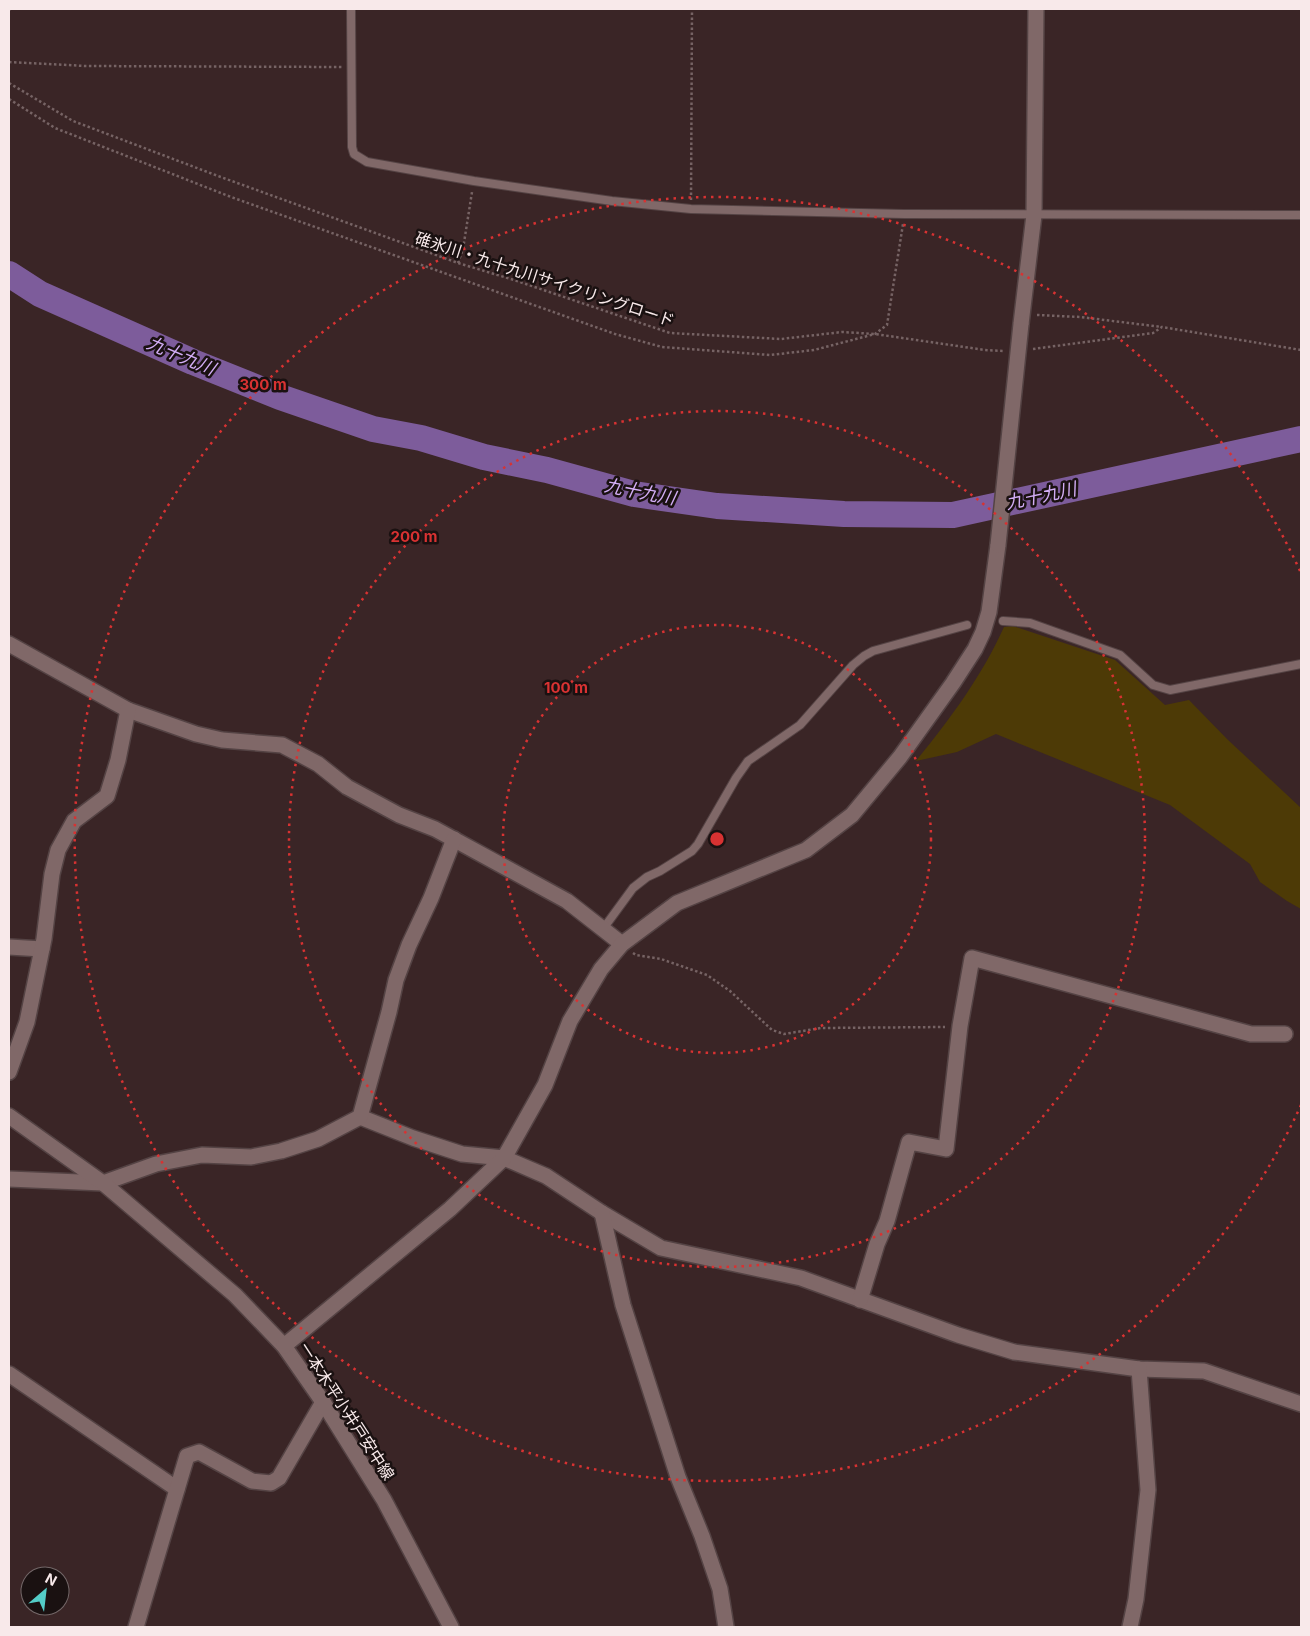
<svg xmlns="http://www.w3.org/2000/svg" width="1310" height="1636" font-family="Inter,'Noto Sans JP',sans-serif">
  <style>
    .green { fill: #4d3a06 }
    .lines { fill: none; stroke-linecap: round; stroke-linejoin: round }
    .river { stroke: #7d5c9b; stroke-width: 26 }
    .lane-casing { stroke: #544344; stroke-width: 10 }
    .street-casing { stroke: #544344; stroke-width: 18 }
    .secondary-casing { stroke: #544344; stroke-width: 18 }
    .path { stroke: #766364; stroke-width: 2.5; stroke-dasharray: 2.5 2.5; stroke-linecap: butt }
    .lane { stroke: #806868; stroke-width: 8 }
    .street { stroke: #806868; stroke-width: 15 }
    .secondary { stroke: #806868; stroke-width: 15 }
    .secondary-bridge-casing { stroke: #544344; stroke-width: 18; stroke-linecap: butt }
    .secondary-bridge { stroke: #806868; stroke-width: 15 }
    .ring { fill: none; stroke: #d83232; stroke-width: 2.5; stroke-dasharray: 2.5 5 }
    .labels { text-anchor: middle; stroke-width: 5; stroke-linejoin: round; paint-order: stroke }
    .street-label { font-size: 16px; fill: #f8e9ea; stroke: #1a1111 }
    .water-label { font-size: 18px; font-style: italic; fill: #d2adf5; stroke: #1a1111 }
    .centre { fill: #d83232; stroke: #1a1111; stroke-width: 2.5 }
    .ring-label { font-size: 15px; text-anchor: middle; font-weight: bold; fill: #d83232; stroke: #1a1111; stroke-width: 5; stroke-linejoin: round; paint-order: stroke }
  </style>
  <rect width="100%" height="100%" fill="#3a2526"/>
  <!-- green -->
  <path class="green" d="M1013,626L1115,660L1165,705L1189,700L1227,739L1301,808V909L1287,901L1260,882L1250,864L1170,805L996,734L957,752L916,761C950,719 982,676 1004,627Z"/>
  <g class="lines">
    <!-- river -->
    <polyline class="river" points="9,274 40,294 193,362 280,397 373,429 421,438 484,457 547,470 634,494 717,506 844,514 953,515 1301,439"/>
    <defs>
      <g id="lane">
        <polyline points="351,9 352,147 354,154 367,162 474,181 612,201 691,209 904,214 1301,215"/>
        <polyline points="1003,621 1030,623 1120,655 1153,685 1170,690 1301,664"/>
        <polyline points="603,929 633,888 647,877 660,871 692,851 698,844 736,778 748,761 800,725 853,665 864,656 873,651 967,625"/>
      </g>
      <g id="street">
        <polyline points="9,644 128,710 196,734 222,740 282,745 318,764 347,787 399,815 435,829 567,901 622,944"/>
        <polyline points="9,947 42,949"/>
        <polyline points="9,1072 27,1022 44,939 52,874 58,850 74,821 107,796 118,760 128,710"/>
        <polyline points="360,1117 413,1138 462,1154 504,1158 546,1176 602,1213 661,1248 801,1278 958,1335 1014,1352 1139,1369 1204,1371 1301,1404"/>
        <polyline points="9,1179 103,1183 156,1164 202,1155 251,1157 281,1151 318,1139 360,1117 389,1012 396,980 409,945 431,898 454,839"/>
        <polyline points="602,1213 623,1305 678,1477 702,1536 720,1589 726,1627"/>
        <polyline points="860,1300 877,1244 887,1221 909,1142 946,1149 960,1026 972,958 1251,1034 1285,1034"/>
        <polyline points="9,1374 177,1489"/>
        <polyline points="136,1627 187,1456 199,1452 252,1481 271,1483 279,1478 323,1402"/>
        <polyline points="1130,1627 1136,1599 1148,1490 1139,1369"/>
      </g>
      <g id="secondary">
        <polyline points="1021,324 1034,215 1036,9"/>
        <polyline points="9,1116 103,1183 235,1295 284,1346 323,1402 384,1500 451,1627"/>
        <polyline points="284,1346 450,1209 504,1158 545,1085 570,1021 601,969 622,944 677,903 806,850 852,815 900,757 953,683 975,649 983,632 989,612 998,545"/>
      </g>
    </defs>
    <!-- lane casing -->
    <use href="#lane" class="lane-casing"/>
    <!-- street casing -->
    <use href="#street" class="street-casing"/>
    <!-- secondary casing -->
    <use href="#secondary" class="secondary-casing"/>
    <!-- path -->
    <g class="path">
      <polyline points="9,10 10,9"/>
      <polyline points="9,62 86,66 342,67"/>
      <polyline points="9,83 73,121 218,176 458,263 514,280 670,333 781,339 842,332 875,334 985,350 1005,351"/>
      <polyline points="9,99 55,128 231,197 615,334 662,347 770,355 814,350 875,334 887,325 903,224"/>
      <polyline points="691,200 692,9"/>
      <polyline points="458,263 463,249 472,192"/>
      <polyline points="1037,315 1080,317 1162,327"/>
      <polyline points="1033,349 1153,333 1162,327 1301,350"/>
      <polyline points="633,953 636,955 661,959 707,975 730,991 772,1030 784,1034 821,1028 945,1027"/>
    </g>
    <!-- lane -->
    <use href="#lane" class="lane"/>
    <!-- street -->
    <use href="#street" class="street"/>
    <!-- secondary -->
    <use href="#secondary" class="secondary"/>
    <defs>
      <polyline id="secondary-bridge" points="998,545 1021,324"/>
    </defs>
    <!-- secondary-bridge casing -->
    <use href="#secondary-bridge" class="secondary-bridge-casing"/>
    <!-- secondary-bridge -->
    <use href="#secondary-bridge" class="secondary-bridge"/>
  </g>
  <!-- distance rings -->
  <g class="ring">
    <circle cx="717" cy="839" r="214"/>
    <circle cx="717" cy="839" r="428"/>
    <path d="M1301 1105A642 642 0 1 1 1301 573"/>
  </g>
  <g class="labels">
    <!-- street labels -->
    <g class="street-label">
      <text transform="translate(545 279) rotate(18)" y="6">碓氷川・九十九川サイクリングロード</text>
      <text transform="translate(347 1411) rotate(57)" y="6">一本木平小井戸安中線</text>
    </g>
    <!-- water labels -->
    <g class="water-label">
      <text transform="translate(181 356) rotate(23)" y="6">九十九川</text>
      <text transform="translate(640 492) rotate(11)" y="6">九十九川</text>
      <text transform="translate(1041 496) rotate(-12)" y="6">九十九川</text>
    </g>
  </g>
  <circle cx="717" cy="839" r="8" class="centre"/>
  <g class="ring-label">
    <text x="263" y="390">300 m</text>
    <text x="414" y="542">200 m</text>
    <text x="566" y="693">100 m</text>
  </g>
  <!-- border -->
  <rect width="1310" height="1636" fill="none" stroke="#f8e9ea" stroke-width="20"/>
  <!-- north arrow -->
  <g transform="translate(45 1591) rotate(28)"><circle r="24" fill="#1a1111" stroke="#736768"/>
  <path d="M0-4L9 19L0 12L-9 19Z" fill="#54cdc8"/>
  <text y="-8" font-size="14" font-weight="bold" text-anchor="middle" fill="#f8e9ea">N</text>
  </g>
</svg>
